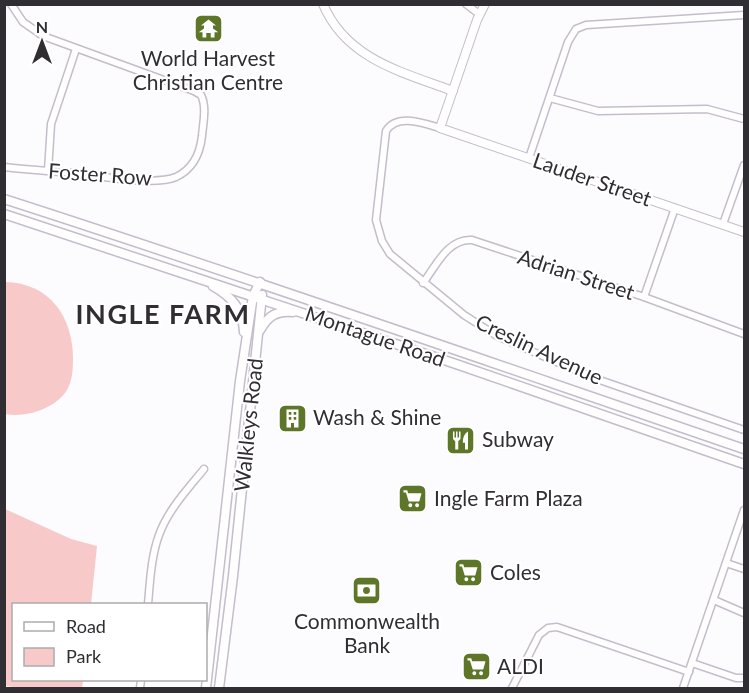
<svg xmlns="http://www.w3.org/2000/svg" width="749" height="693" font-family="Lato,sans-serif">
  <style>
    .green { fill: #f7c9c8 }
    .lines { fill: none; stroke-linecap: round; stroke-linejoin: round }
    .minor-casing { stroke: #c5bdcb; stroke-width: 9 }
    .tertiary-casing { stroke: #c5bdcb; stroke-width: 10 }
    .secondary-casing { stroke: #c5bdcb; stroke-width: 11 }
    .minor { stroke: #fff; stroke-width: 6 }
    .tertiary { stroke: #fff; stroke-width: 8 }
    .secondary { stroke: #fff; stroke-width: 8 }
    .labels { text-anchor: middle; stroke-width: 4.5; stroke-linejoin: round; paint-order: stroke }
    .poi-label { font-size: 21px; fill: #312e33; stroke: #fff; text-anchor: start }
    .street-label { font-size: 21px; fill: #312e33; stroke: #fff }
    .district-label { font-size: 27px; font-weight: bold; letter-spacing: 1.5px; fill: #312e33; stroke: #fff }
  </style>
  <rect width="100%" height="100%" fill="#fcfbfd"/>
  <!-- green -->
  <g class="green">
    <path d="M5,282C50,283 73,317 73,359C73,370 72,381 67,390C55,409 25,418 5,414Z"/>
    <polygon points="5,509 71,539 97,546 91,604 14,604 14,680 83,680 82,688 22,688 5,686"/>
  </g>
  <g class="lines">
    <defs>
      <g id="minor">
        <polyline points="466,4 479,14"/>
        <polyline points="550,98 598,111 707,109 744,119"/>
        <path d="M440,128C423,123 397,113 386,131L376,220L382,241L390,254L464,315L497,336L591,377L744,430"/>
        <polyline points="529,158 568,42 576,29 586,25 744,15"/>
        <path d="M4,167C28,170 51,171 74,173C98,176 155,186 176,177C193,169 200,154 202,136C203,123 207,107 201,95L194,91L43,36L23,22L11,4"/>
        <polyline points="48,171 51,124 76,49"/>
        <polyline points="723,224 744,165"/>
        <path d="M423,283C436,266 448,238 472,240L644,297L744,334"/>
        <polyline points="644,297 675,208"/>
        <polyline points="726,563 744,569"/>
        <polyline points="714,600 744,613"/>
        <path d="M148,604C150,582 151,557 159,535C168,510 187,490 204,469"/>
        <polyline points="692,663 736,678 744,678"/>
        <polyline points="140,688 141,680"/>
        <polyline points="512,688 539,635 548,628 557,627 689,672"/>
        <polyline points="683,688 744,510"/>
      </g>
      <g id="tertiary">
        <path d="M323,4C346,59 402,72 453,91"/>
        <polyline points="485,4 477,20 440,128 744,232"/>
      </g>
      <g id="secondary">
        <path d="M4,199C253,279 498,365 744,449"/>
        <polyline points="4,214 453,363 744,464"/>
        <path d="M213,286C232,297 243,309 244,332"/>
        <path d="M260,330C268,316 277,310 293,312"/>
        <polyline points="206,688 240,381 253,296 260,282"/>
        <polyline points="219,688 233,576 262,295"/>
      </g>
    </defs>
    <!-- minor casing -->
    <use href="#minor" class="minor-casing"/>
    <!-- tertiary casing -->
    <use href="#tertiary" class="tertiary-casing"/>
    <!-- secondary casing -->
    <use href="#secondary" class="secondary-casing"/>
    <!-- minor -->
    <use href="#minor" class="minor"/>
    <!-- tertiary -->
    <use href="#tertiary" class="tertiary"/>
    <!-- secondary -->
    <use href="#secondary" class="secondary"/>
  </g>
  <!-- icons -->
  <defs>
    <symbol id="temple-square" viewBox="-11 -11 22 22"><rect x="-9" y="-9" width="18" height="18" rx="4" fill="#5e7628" stroke="#fff"/><path d="M0-6L5-2H3V0L6.5 2.5H4V6H1.5V3h-3V6H-4V2.5H-6.5L-3 0V-2H-5Z" fill="#fff"/></symbol>
    <symbol id="building-square" viewBox="-11 -11 22 22"><rect x="-9" y="-9" width="18" height="18" rx="4" fill="#5e7628" stroke="#fff"/><path d="M-4-6H4V6H1V3H-1V6H-4ZM-2.5-4.3h1.7v1.8h-1.7ZM.8-4.3h1.7v1.8H.8ZM-2.5-1h1.7V.8h-1.7ZM.8-1h1.7V.8H.8Z" fill="#fff"/></symbol>
    <symbol id="restaurant-square" viewBox="-11 -11 22 22"><rect x="-9" y="-9" width="18" height="18" rx="4" fill="#5e7628" stroke="#fff"/><path d="M-5-6h1v4h1v-4h1v4h1v-4h1v5L-1.5 .5V6h-2V.5L-5-1ZM5-6V6H3V1.5H1.5Q1.5-4 5-6Z" fill="#fff"/></symbol>
    <symbol id="supermarket-square" viewBox="-11 -11 22 22"><rect x="-9" y="-9" width="18" height="18" rx="4" fill="#5e7628" stroke="#fff"/><path d="M-6-5.5h2.5l.6 2H6L4.5 2H-2.5L-4.4-4H-6ZM-1.5 3.2a1.3 1.3 0 1 0 .1 0ZM3 3.2a1.3 1.3 0 1 0 .1 0Z" fill="#fff"/></symbol>
    <symbol id="bank-square" viewBox="-11 -11 22 22"><rect x="-9" y="-9" width="18" height="18" rx="4" fill="#5e7628" stroke="#fff"/><path d="M-6-4H6V4H-6ZM0-2.3a2.3 2.3 0 1 0 0 4.6a2.3 2.3 0 1 0 0-4.6Z" fill="#fff"/></symbol>
  </defs>
  <g fill-rule="evenodd">
    <use href="#temple-square" x="192" y="12" width="33" height="33"/>
    <use href="#building-square" x="276" y="402" width="33" height="33"/>
    <use href="#restaurant-square" x="444" y="424" width="33" height="33"/>
    <use href="#supermarket-square" x="396" y="482" width="33" height="33"/>
    <use href="#supermarket-square" x="452" y="556" width="33" height="33"/>
    <use href="#bank-square" x="350" y="574" width="33" height="33"/>
    <use href="#supermarket-square" x="460" y="650" width="33" height="33"/>
  </g>
  <g class="labels">
    <!-- poi labels -->
    <g class="poi-label">
      <text x="208" y="66" text-anchor="middle">World Harvest<tspan x="208" dy="24">Christian Centre</tspan></text>
      <text x="313" y="425">Wash &amp; Shine</text>
      <text x="482" y="447">Subway</text>
      <text x="434" y="506">Ingle Farm Plaza</text>
      <text x="490" y="580">Coles</text>
      <text x="367" y="629" text-anchor="middle">Commonwealth<tspan x="367" dy="24">Bank</tspan></text>
      <text x="497" y="674">ALDI</text>
    </g>
    <!-- street labels -->
    <g class="street-label">
      <text transform="translate(100 175) rotate(4)" y="7">Foster Row</text>
      <text transform="translate(592 180) rotate(19)" y="7">Lauder Street</text>
      <text transform="translate(576 275) rotate(18)" y="7">Adrian Street</text>
      <text transform="translate(375 337) rotate(19)" y="7">Montague Road</text>
      <text transform="translate(539 350) rotate(25)" y="7">Creslin Avenue</text>
      <text transform="translate(249 425) rotate(-84)" y="7">Walkleys Road</text>
    </g>
    <!-- district labels -->
    <g class="district-label">
      <text x="163" y="324">INGLE FARM</text>
    </g>
  </g>
  <!-- border -->
  <rect width="749" height="693" fill="none" stroke="#312e33" stroke-width="12"/>
  <!-- legend -->
  <rect x="12" y="603" width="195" height="78" fill="#ffffff" stroke="#adabad" stroke-width="1.5"/>
  <rect x="24" y="622" width="30" height="9" fill="#ffffff" stroke="#adabad" stroke-width="1.5"/>
  <text x="66" y="633" font-size="18" fill="#312e33">Road</text>
  <rect x="24" y="648" width="30" height="18" fill="#f7c9c8" stroke="#adabad" stroke-width="1.5"/>
  <text x="66" y="663" font-size="18" fill="#312e33">Park</text>
  <!-- north arrow -->
  <g transform="translate(42 42)" stroke="#ffffff" stroke-width="4.5" paint-order="stroke">
  <path d="M0-4.5L10 22L0 15L-10 22Z" fill="#312e33"/>
  <text y="-9" font-size="16" font-weight="bold" text-anchor="middle" fill="#312e33">N</text>
  </g>
</svg>
